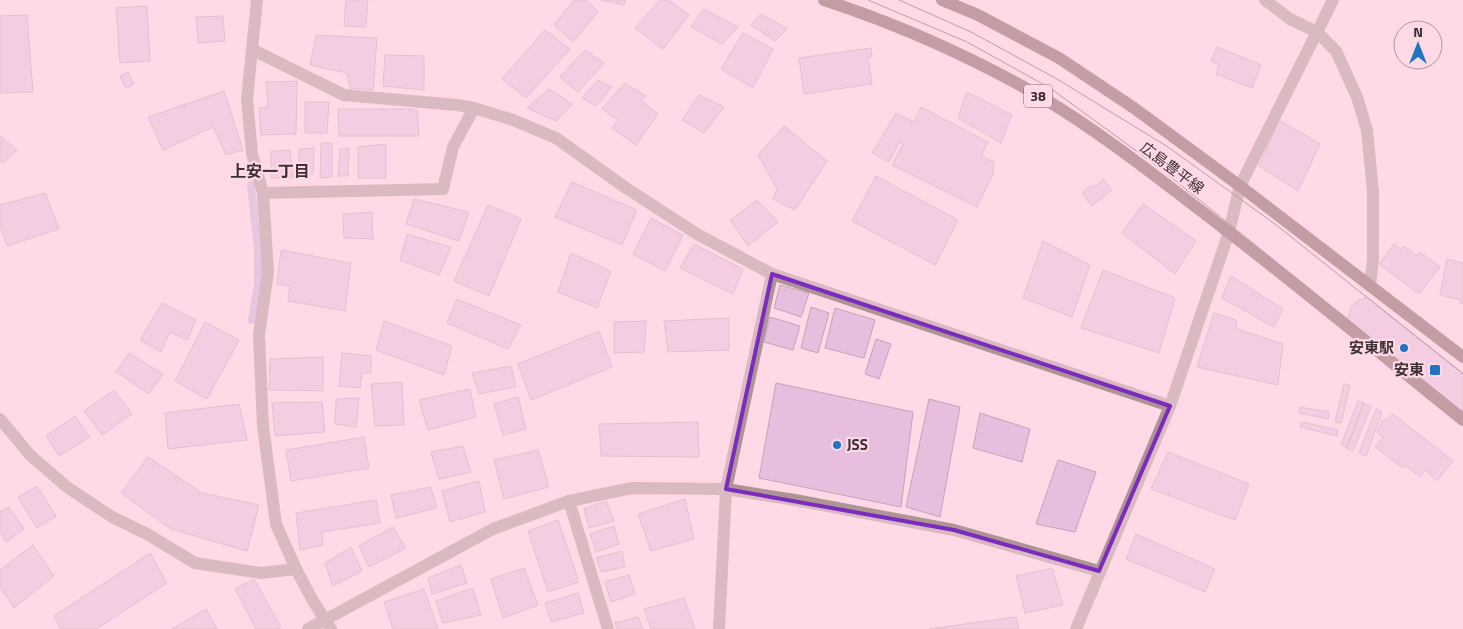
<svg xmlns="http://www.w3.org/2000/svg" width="1463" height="629" font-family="'Titillium Web','Noto Sans JP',sans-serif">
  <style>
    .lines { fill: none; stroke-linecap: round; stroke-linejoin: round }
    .stream { stroke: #cbb0d9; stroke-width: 8 }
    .building { fill: #e8bede; stroke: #c1a4ba }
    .street { stroke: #ad9595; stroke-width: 12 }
    .primary { stroke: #7b5355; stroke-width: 12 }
    .tram { stroke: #69555b; stroke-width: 1 }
    .marked { fill: none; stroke: #7b2cbf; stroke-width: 4; stroke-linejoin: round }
    .poi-dot { fill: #1f74c2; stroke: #ffd9e6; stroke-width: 2 }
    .labels { text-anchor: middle; stroke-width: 4.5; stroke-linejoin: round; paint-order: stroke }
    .shield { fill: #ffd9e6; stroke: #79636a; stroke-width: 1 }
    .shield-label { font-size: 14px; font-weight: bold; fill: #3f3035 }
    .street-label { font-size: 15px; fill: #3f3035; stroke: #ffd9e6 }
    .poi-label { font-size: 15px; font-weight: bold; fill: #3f3035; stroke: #ffd9e6; text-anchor: end }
    .neighbourhood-label { font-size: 16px; font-weight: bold; fill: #3f3035; stroke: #ffd9e6 }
  </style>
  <rect width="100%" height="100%" fill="#ffd9e6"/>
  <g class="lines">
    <!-- stream -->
    <polyline class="stream" points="251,185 258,249 258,284 252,320"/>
  </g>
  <!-- building -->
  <g class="building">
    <polygon points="346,0 368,0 366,27 344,26"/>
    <polygon points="574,0 586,0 598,12 573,42 554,25"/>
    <polygon points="601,0 625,0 624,5"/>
    <polygon points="660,0 668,0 689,15 663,49 635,28"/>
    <polygon points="147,6 150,61 120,63 116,8"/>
    <polygon points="704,9 738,27 722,44 691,27"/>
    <polygon points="761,14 787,29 775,41 751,25"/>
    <polygon points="27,15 33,92 0,93 0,16"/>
    <polygon points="223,16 225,41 198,43 196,17"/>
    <polygon points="545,30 570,49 526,98 502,79"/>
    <polygon points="743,33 773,49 753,88 721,69"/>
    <polygon points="316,35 377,38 373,90 350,88 347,73 310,65"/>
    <polygon points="1217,47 1261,65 1252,88 1216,74 1219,65 1211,61"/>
    <polygon points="871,48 872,57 868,57 872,84 804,94 799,58"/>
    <polygon points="585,50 604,63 578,92 560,77"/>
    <polygon points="385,55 424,56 424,90 383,86"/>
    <polygon points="128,72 134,84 126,88 120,76"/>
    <polygon points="598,80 612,87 596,106 582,98"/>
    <polygon points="297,81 296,134 261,135 259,108 268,107 266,82"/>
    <polygon points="625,83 646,96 641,101 658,114 636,145 612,128 618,120 602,109"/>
    <polygon points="549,89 572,104 556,121 527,108"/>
    <polygon points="224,91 243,150 226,155 213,127 163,150 148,117"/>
    <polygon points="967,92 1012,115 1001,143 958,118"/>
    <polygon points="699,95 724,107 704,133 682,120"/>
    <polygon points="305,102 329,102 327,133 305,133"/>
    <polygon points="921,107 988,142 981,156 994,162 993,174 977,207 892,165 903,144 899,142 889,162 872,153 896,113 914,122"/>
    <polygon points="338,109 417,109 419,136 339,136"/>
    <polygon points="1279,120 1320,144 1298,191 1259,166"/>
    <polygon points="784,126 827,161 795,210 773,199 777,189 758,155"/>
    <polygon points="0,136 17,150 3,163 0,161"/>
    <polygon points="321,143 332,143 332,177 320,178"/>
    <polygon points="386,144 386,178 358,178 358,147"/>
    <polygon points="314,148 313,174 299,174 299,149"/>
    <polygon points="349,148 348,176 338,176 340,149"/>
    <polygon points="290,150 293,178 271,178 271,151"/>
    <polygon points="876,176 958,220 935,265 852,221"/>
    <polygon points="1103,179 1112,190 1092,206 1082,193 1092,185 1094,187"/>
    <polygon points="572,182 637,210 622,245 555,217"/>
    <polygon points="45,193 59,229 7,246 0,226 0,205"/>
    <polygon points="414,199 469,212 459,241 406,224"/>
    <polygon points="757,200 778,222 748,246 730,220"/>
    <polygon points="1143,204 1196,241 1175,274 1122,233"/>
    <polygon points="488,205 521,219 489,296 454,281"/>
    <polygon points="372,212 373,239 344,238 343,214"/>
    <polygon points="651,218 683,235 665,271 633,254"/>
    <polygon points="407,234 451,247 439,275 400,260"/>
    <polygon points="1043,241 1090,265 1072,317 1023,298"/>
    <polygon points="694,244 743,269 733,294 680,268"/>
    <polygon points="1394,244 1401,249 1404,246 1417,256 1420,252 1440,267 1419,294 1379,264"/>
    <polygon points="281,250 351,263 345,311 288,301 290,286 277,284"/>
    <polygon points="571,253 611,271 597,308 558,292"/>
    <polygon points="1447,259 1463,263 1463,304 1460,303 1460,300 1440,295"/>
    <polygon points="1103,270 1175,298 1159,353 1081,328"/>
    <polygon points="1231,276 1283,309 1274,327 1222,298"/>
    <polygon points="780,285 809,293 801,317 774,308"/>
    <polygon points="1367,297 1463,373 1463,416 1346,323 1352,306 1357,301"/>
    <polygon points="457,299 521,325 508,349 447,323"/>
    <polygon points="162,303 196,320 187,340 170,332 161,352 140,340"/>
    <polygon points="811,307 829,313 818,353 801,348"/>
    <polygon points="835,308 875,320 864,358 825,348"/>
    <polygon points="1214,313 1236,320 1237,329 1283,344 1278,385 1197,367"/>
    <polygon points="770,317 800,326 793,350 764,342"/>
    <polygon points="729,318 729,350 668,352 664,321"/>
    <polygon points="384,321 452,346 444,375 376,350"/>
    <polygon points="646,321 644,352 614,353 614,322"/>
    <polygon points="205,322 239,340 207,399 175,381"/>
    <polygon points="599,331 612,367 531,400 518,364"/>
    <polygon points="876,339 891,344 879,379 865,374"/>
    <polygon points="129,353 163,374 149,394 116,372"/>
    <polygon points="342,353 371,356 371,373 362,373 360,388 339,386"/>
    <polygon points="323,357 323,391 269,390 270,359"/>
    <polygon points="511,366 516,387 479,394 472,373"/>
    <polygon points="402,382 404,425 375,426 371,384"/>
    <polygon points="776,383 913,412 901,507 759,478"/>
    <polygon points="1344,384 1350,385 1341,423 1335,422"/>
    <polygon points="470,389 476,417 428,430 419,400"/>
    <polygon points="114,390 132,414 102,435 84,411"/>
    <polygon points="518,397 526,429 503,435 494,404"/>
    <polygon points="359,398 356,427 335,424 336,399"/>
    <polygon points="929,399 960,407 940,517 906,507"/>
    <polygon points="1358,401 1364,403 1347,447 1341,445"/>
    <polygon points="322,402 325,432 275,436 272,403"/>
    <polygon points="239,404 247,440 168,449 165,413"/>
    <polygon points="1364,404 1371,406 1353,451 1347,449"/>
    <polygon points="1300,407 1329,412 1328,419 1299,413"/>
    <polygon points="1376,409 1382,412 1366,456 1359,453"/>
    <polygon points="980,413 1030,429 1022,462 973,448"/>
    <polygon points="1393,414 1453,461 1437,481 1425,470 1420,477 1405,465 1403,468 1375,447 1383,437 1377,433 1382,420 1388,420"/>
    <polygon points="75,416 90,437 59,456 46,436"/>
    <polygon points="698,422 699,457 601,456 599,424"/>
    <polygon points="1302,422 1338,430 1337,436 1300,427"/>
    <polygon points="364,437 369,468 291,481 286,450"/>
    <polygon points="463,446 471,472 439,479 431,452"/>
    <polygon points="538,450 549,487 504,499 494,460"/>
    <polygon points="1168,452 1249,484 1235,520 1151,489"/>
    <polygon points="148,457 202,493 259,505 247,551 171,529 121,493"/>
    <polygon points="1058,460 1096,472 1075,532 1036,524"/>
    <polygon points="479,481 485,512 450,522 442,491"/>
    <polygon points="37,486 56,516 37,528 18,497"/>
    <polygon points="431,487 437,508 396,518 391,495"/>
    <polygon points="685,499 694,539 651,551 638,514"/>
    <polygon points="376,500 380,523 322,532 323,545 300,550 296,513"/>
    <polygon points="606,501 614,521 589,528 584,509"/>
    <polygon points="9,507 24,529 6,542 0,531 0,512"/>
    <polygon points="558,520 579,582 548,592 528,531"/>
    <polygon points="614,526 619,544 596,552 590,534"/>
    <polygon points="393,527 406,548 369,567 359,546"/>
    <polygon points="1136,534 1215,569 1205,592 1126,559"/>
    <polygon points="33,545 54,576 14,608 0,587 0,570"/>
    <polygon points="351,547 362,571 333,586 325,563"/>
    <polygon points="622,551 625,567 601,572 596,558"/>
    <polygon points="150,553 167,583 96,629 61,629 54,616"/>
    <polygon points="461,565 467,583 432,594 428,578"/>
    <polygon points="524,568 538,605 503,618 491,579"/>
    <polygon points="1052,568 1063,605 1025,613 1016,576"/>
    <polygon points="629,575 635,594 611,602 605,582"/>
    <polygon points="254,579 281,627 278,629 256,629 235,589"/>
    <polygon points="473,588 481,615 443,623 436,601"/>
    <polygon points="424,589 438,629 393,629 384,602"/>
    <polygon points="578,593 584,613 551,622 545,603"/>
    <polygon points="684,598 695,629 651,629 644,609"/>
    <polygon points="206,609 217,629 172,629"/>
    <polygon points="638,617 643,629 617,629 615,623"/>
    <polygon points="1016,617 1019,629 929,629"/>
  </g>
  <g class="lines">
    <!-- street -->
    <g class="street">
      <polyline points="257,0 247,99 252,154 263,193 268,272 259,335 263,426 276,524 296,569 313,601 331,629"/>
      <polyline points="1265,0 1290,19 1317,32 1336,51 1357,97 1367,130 1373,192 1373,259 1370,286"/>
      <polyline points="253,50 344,95 457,105 474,108 513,120 556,138 626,188 697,234 772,274 1170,406"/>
      <polyline points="263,193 443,189 453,147 474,108"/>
      <polyline points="0,419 31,456 67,487 112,517 147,534 195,563 261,573 296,569"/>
      <polyline points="569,501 608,629"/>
      <polyline points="308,629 493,529 569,501 632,488 726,489 795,500 954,530 1099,571"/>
      <polyline points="719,629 726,489 772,274"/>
      <polyline points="1076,629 1170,406 1229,232 1240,186 1333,0"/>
    </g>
    <!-- primary -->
    <g class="primary">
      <path d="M824,0C900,25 974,58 1043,98C1098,131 1149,171 1200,210C1289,278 1376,350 1463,420"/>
      <polyline points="942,0 978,15 1059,58 1134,108 1240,186 1463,357"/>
    </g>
    <!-- tram -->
    <g class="tram">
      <polyline points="868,0 967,42 1050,88 1157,166 1463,412"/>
      <polyline points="899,0 971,32 1057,79 1168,147 1275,224 1463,374"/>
    </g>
  </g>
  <!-- marked area -->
  <path d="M0 0H1463V629H0ZM772,274L1170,406L1099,571L954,530L726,489Z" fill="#ffd9e6" fill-opacity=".55" fill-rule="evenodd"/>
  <path class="marked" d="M772,274L1170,406L1099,571L954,530L726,489Z"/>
  <!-- markers -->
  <g class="poi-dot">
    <circle cx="1404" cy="348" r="5"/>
    <rect x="1429" y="364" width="12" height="12" rx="2.5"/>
    <circle cx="837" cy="445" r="5"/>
  </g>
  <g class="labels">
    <!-- shield labels -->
    <rect class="shield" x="1024" y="84.5" width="28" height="23" rx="4"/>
    <g class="shield-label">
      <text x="1038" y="101">38</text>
    </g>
    <!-- street labels -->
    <g class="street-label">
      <text transform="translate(1172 168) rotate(37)" y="5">広島豊平線</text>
    </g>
    <!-- poi labels -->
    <g class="poi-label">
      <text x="1394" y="353">安東駅</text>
      <text x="1424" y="375">安東</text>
      <text x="847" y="450" text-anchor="start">JSS</text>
    </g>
    <!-- neighbourhood labels -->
    <g class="neighbourhood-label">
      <text x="270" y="177">上安一丁目</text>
    </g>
  </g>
  <!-- north arrow -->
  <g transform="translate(1418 45)"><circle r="24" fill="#ffd9e6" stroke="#b2959f"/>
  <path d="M0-4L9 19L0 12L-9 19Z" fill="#1f74c2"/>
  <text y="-8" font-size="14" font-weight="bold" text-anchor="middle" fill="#3f3035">N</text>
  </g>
</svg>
